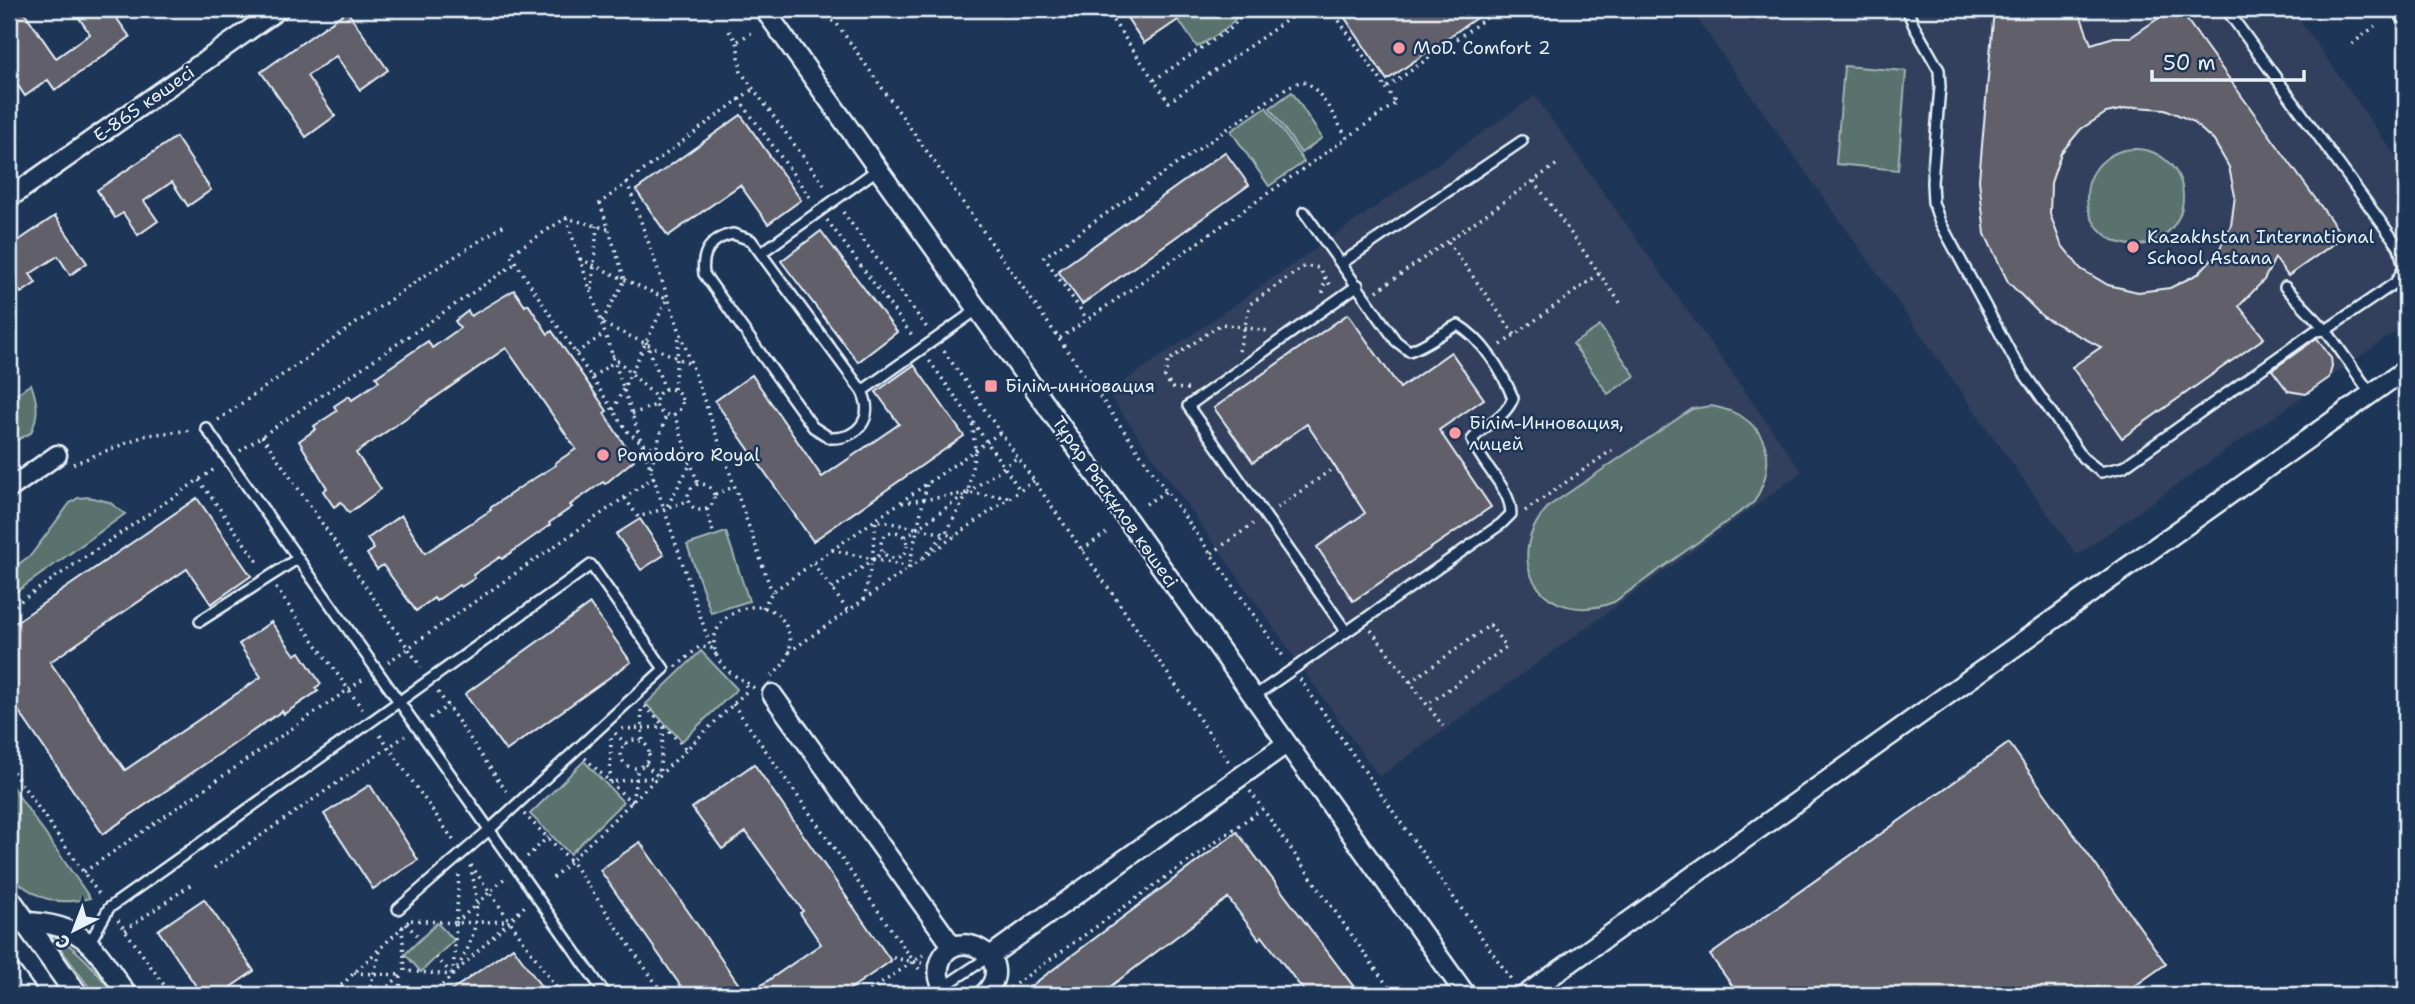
<svg xmlns="http://www.w3.org/2000/svg" width="2415" height="1004" font-family="'Shantell Sans',sans-serif">
  <style>
    .built { fill: #31415d }
    .green { fill: #5a726e; stroke: #a1b2b3; stroke-width: 2 }
    .building { fill: #605e6a; stroke: #e8f1f8; stroke-width: 2; fill-rule: evenodd }
    .lines { fill: none; stroke-linecap: round; stroke-linejoin: round }
    .service-casing { stroke: #e8f1f8; stroke-width: 14 }
    .minor-casing { stroke: #e8f1f8; stroke-width: 23 }
    .tertiary-casing { stroke: #e8f1f8; stroke-width: 26 }
    .path { stroke: #e8f1f8; stroke-width: 3.5; stroke-dasharray: 2 5; stroke-linecap: butt }
    .service { stroke: #1d3557; stroke-width: 9 }
    .minor { stroke: #1d3557; stroke-width: 18 }
    .tertiary { stroke: #1d3557; stroke-width: 21 }
    .poi-dot { fill: #ff9aa2; stroke: #1d3557; stroke-width: 2.5 }
    .labels { text-anchor: middle; stroke-width: 5; stroke-linejoin: round; paint-order: stroke }
    .poi-label { font-size: 18px; fill: #e8f1f8; stroke: #1d3557; text-anchor: start }
    .street-label { font-size: 18px; fill: #e8f1f8; stroke: #1d3557 }
  </style>
  <rect width="100%" height="100%" fill="#1d3557"/>
  <filter id="ink" filterUnits="userSpaceOnUse"><feTurbulence type="fractalNoise" baseFrequency=".0143" numOctaves="2"/><feDisplacementMap in="SourceGraphic" scale="14" xChannelSelector="R" yChannelSelector="G"/><feConvolveMatrix kernelMatrix="1 2 1 2 8 2 1 2 1" color-interpolation-filters="sRGB"/></filter>
  <g filter="url(#ink)">
    <!-- built -->
    <g class="built">
      <polygon points="1690,9 2292,9 2406,171 2406,324 2077,555"/>
      <polygon points="1535,96 1802,472 1379,777 1108,393"/>
    </g>
    <!-- green -->
    <g class="green">
      <path d="M1171,9H1240C1234,28 1213,37 1197,47Z"/>
      <polygon points="1844,66 1906,71 1898,170 1836,164"/>
      <polygon points="1292,92 1322,138 1301,153 1270,108"/>
      <polygon points="1266,107 1304,162 1269,186 1231,131"/>
      <circle cx="2135" cy="197" r="48"/>
      <polygon points="1600,326 1635,376 1608,394 1573,344"/>
      <path d="M31,384C38,403 39,414 31,433L9,444V399Z"/>
      <path d="M1711,406C1764,415 1782,456 1754,502L1614,602C1544,629 1498,561 1549,506L1692,409Z"/>
      <polygon points="89,497 109,502 125,514 9,597 9,571 31,555 70,503 78,498"/>
      <polygon points="726,532 749,601 711,613 687,545"/>
      <polygon points="701,651 737,689 682,741 646,704"/>
      <polygon points="584,761 623,802 570,854 530,814"/>
      <path d="M9,782L90,898C53,907 38,898 9,876Z"/>
      <polygon points="437,923 454,940 421,972 405,954"/>
      <path d="M49,933C77,946 96,970 114,995H95Z"/>
    </g>
    <!-- building -->
    <g class="building">
      <polygon points="9,9 22,9 56,58 90,34 73,9 110,9 130,37 55,90 48,80 25,96 9,72"/>
      <polygon points="1121,9 1171,9 1178,20 1144,43"/>
      <polygon points="1339,9 1489,9 1387,80"/>
      <path d="M1994,9H2078L2091,44L2114,37H2131L2172,9H2179L2343,237L2288,276L2275,258L2264,280L2239,306L2264,338L2122,438L2072,367L2101,347L2043,317L2008,282L1985,234L1979,180ZM2135,107L2165,109L2192,121L2214,141L2229,167L2235,196L2231,226L2218,252L2198,274L2170,288L2138,292L2108,285L2081,269L2061,244L2050,214L2051,183L2061,153L2081,129L2106,113Z"/>
      <polygon points="347,11 388,70 360,90 336,56 307,76 335,116 306,137 261,72"/>
      <polygon points="741,115 801,200 768,224 740,185 668,236 636,190"/>
      <polygon points="176,137 211,190 188,206 172,182 144,201 158,221 138,235 123,213 115,218 97,190"/>
      <polygon points="1225,152 1249,185 1082,304 1058,271"/>
      <polygon points="55,216 87,263 70,275 58,256 30,274 36,283 21,293 9,276 9,247"/>
      <polygon points="821,231 897,332 858,362 781,261"/>
      <polygon points="514,290 525,306 528,304 548,334 552,331 607,411 604,413 634,460 605,484 603,482 570,505 572,507 549,523 550,525 502,559 500,557 473,575 475,578 461,587 459,585 436,601 434,598 416,611 383,565 377,569 367,554 374,549 367,539 401,515 425,553 491,510 490,508 525,484 556,465 555,463 576,449 506,348 356,453 381,489 349,513 341,502 334,507 323,491 327,488 299,441 316,429 314,426 337,411 334,406 349,396 352,400 379,381 376,377 428,341 432,348 460,328 455,321 468,311 471,316"/>
      <polygon points="1348,314 1400,388 1451,352 1484,399 1439,430 1491,507 1353,601 1317,547 1365,513 1307,424 1253,462 1214,408"/>
      <polygon points="2317,338 2331,358 2332,366 2329,378 2306,394 2288,391 2272,370"/>
      <polygon points="914,365 964,436 813,541 715,401 752,375 822,477 899,424 876,392"/>
      <polygon points="197,498 251,576 211,604 187,569 50,662 125,770 261,677 239,644 271,622 295,655 300,652 321,684 315,688 318,691 284,714 282,711 103,834 9,697 9,627"/>
      <polygon points="640,519 664,555 641,570 616,534"/>
      <polygon points="590,604 631,662 506,751 465,694"/>
      <polygon points="2009,743 2166,964 2122,995 1739,995 1710,955"/>
      <polygon points="754,764 891,961 841,995 747,995 821,944 800,913 803,911 746,832 722,849 692,808"/>
      <polygon points="370,785 418,860 373,889 324,814"/>
      <polygon points="1237,832 1360,995 1307,995 1262,936 1259,939 1228,898 1099,995 1019,995"/>
      <polygon points="640,842 746,995 687,995 600,870"/>
      <polygon points="204,899 254,971 219,995 202,995 158,930"/>
      <polygon points="513,947 547,995 445,995"/>
    </g>
    <g class="lines">
      <defs>
        <g id="service">
          <polyline points="1907,9 1914,26 1939,70 1940,87 1932,182 1933,202 1940,222 2014,359 2083,458 2101,472 2123,467 2315,331 2326,330 2395,283 2404,268 2399,247 2226,9"/>
          <path d="M733,234L751,240L862,391C875,418 858,439 830,438L813,427L704,274C701,252 711,238 733,234Z"/>
          <polyline points="761,253 878,169"/>
          <polyline points="1342,263 1522,141"/>
          <polyline points="2285,287 2326,330 2371,394"/>
          <polyline points="862,391 978,309"/>
          <polyline points="206,428 606,995"/>
          <polyline points="200,621 297,559"/>
          <polyline points="1346,631 1188,406 1358,285"/>
          <path d="M1253,697L1501,524L1511,514C1511,488 1482,466 1472,440C1486,422 1505,419 1513,398C1502,371 1483,340 1458,325C1440,333 1427,345 1409,351L1396,341L1304,212"/>
          <polyline points="90,942 109,908 591,565 664,669 489,830 398,909"/>
          <polyline points="931,995 990,956"/>
          <polyline points="2405,995 2406,989"/>
        </g>
        <g id="minor">
          <polyline points="764,9 1466,995"/>
          <polyline points="9,198 279,9"/>
          <polyline points="9,489 57,455"/>
          <polyline points="772,694 953,947"/>
          <path d="M26,922C87,924 96,950 127,995"/>
          <polyline points="990,956 1286,744"/>
          <path d="M951,995C942,988 937,979 939,967C948,919 1024,957 983,995"/>
          <polyline points="1525,995 2406,369"/>
        </g>
        <g id="tertiary">
          <polyline points="2404,9 2406,13"/>
          <polyline points="9,899 77,995"/>
          <polyline points="9,972 26,995"/>
        </g>
      </defs>
      <!-- service casing -->
      <use href="#service" class="service-casing"/>
      <!-- minor casing -->
      <use href="#minor" class="minor-casing"/>
      <!-- tertiary casing -->
      <use href="#tertiary" class="tertiary-casing"/>
      <!-- path -->
      <g class="path">
        <polyline points="814,9 837,24 1285,659"/>
        <polyline points="1105,9 1169,102 1290,18 1284,9"/>
        <polyline points="1331,9 1386,88 1499,9"/>
        <polyline points="729,31 737,42 741,72 827,189"/>
        <polyline points="738,41 751,33"/>
        <polyline points="2352,44 2375,26"/>
        <polyline points="1154,80 1231,28 1240,17 1244,9"/>
        <polyline points="739,99 812,200"/>
        <polyline points="1347,138 1396,103 1386,88"/>
        <polyline points="1534,181 1621,304"/>
        <polyline points="627,182 772,592"/>
        <polyline points="843,212 927,328"/>
        <polyline points="566,218 711,648"/>
        <polyline points="827,220 914,338"/>
        <polyline points="608,229 566,218 510,254 627,431 642,443 691,463 665,510"/>
        <polyline points="1448,242 1515,335"/>
        <polyline points="580,259 667,299 613,410"/>
        <polyline points="592,290 597,226"/>
        <polyline points="1377,291 1560,162"/>
        <polyline points="1323,293 1325,277"/>
        <path d="M1060,338L1084,322L1347,138C1339,125 1320,89 1307,83C1300,80 1293,85 1286,88L1044,257L1087,319"/>
        <polyline points="646,342 665,389"/>
        <polyline points="1501,345 1599,274"/>
        <polyline points="944,351 1229,762"/>
        <polyline points="1239,351 1250,304 1305,266 1319,268 1332,288"/>
        <polyline points="576,353 604,334"/>
        <polyline points="612,355 656,397"/>
        <polyline points="688,363 601,323 625,280 600,203 753,89"/>
        <polyline points="592,377 614,362"/>
        <circle cx="669" cy="402" r="13"/>
        <polyline points="674,389 679,336"/>
        <polyline points="1188,389 1172,388 1165,377 1168,361 1221,324 1268,331"/>
        <polyline points="632,414 656,405"/>
        <polyline points="674,414 698,484"/>
        <polyline points="218,420 418,280 506,224"/>
        <polyline points="973,422 1020,490"/>
        <polyline points="262,436 421,667"/>
        <polyline points="240,451 516,263"/>
        <polyline points="73,464 147,435 192,430"/>
        <polyline points="651,467 666,415"/>
        <polyline points="199,480 260,565"/>
        <circle cx="701" cy="497" r="13"/>
        <polyline points="715,494 734,487"/>
        <polyline points="625,498 638,517 688,501"/>
        <polyline points="902,503 968,493 1009,497"/>
        <polyline points="1146,504 1168,490"/>
        <polyline points="1277,508 1335,467"/>
        <polyline points="707,509 714,536"/>
        <polyline points="1525,511 1612,450"/>
        <circle cx="894" cy="545" r="13"/>
        <polyline points="905,537 1018,457"/>
        <polyline points="832,550 909,567 927,484"/>
        <polyline points="1082,550 1106,533"/>
        <polyline points="1212,553 1253,524"/>
        <polyline points="929,554 1034,481"/>
        <polyline points="923,558 945,534 968,493 975,450 972,420 928,359"/>
        <polyline points="813,563 848,611"/>
        <polyline points="276,588 363,710"/>
        <polyline points="832,589 884,552"/>
        <polyline points="864,600 872,560 876,520 955,536"/>
        <polyline points="763,608 772,592 1001,432"/>
        <polyline points="9,609 216,468"/>
        <polyline points="1371,630 1443,726"/>
        <polyline points="789,652 922,559"/>
        <polyline points="388,662 654,477"/>
        <polyline points="676,667 699,647 711,648 718,657"/>
        <polyline points="1300,679 1513,982"/>
        <polyline points="1410,682 1490,625 1506,647 1427,705"/>
        <path d="M754,688C744,680 732,676 723,666C685,618 779,575 790,639C792,655 783,667 771,676"/>
        <polyline points="438,692 506,791"/>
        <polyline points="733,704 919,969"/>
        <polyline points="645,706 687,750"/>
        <polyline points="641,710 643,743"/>
        <polyline points="430,718 448,706"/>
        <polyline points="622,729 664,727 659,775"/>
        <polyline points="615,733 626,744"/>
        <polyline points="380,735 454,841"/>
        <polyline points="611,738 610,782 657,777"/>
        <circle cx="635" cy="754" r="14"/>
        <polyline points="585,758 632,803"/>
        <polyline points="645,764 659,777"/>
        <polyline points="9,766 101,897"/>
        <polyline points="1250,791 1394,995"/>
        <polyline points="632,801 638,768"/>
        <polyline points="524,814 571,861 664,995"/>
        <polyline points="527,857 548,837"/>
        <polyline points="471,865 561,995"/>
        <polyline points="214,868 405,736"/>
        <polyline points="84,872 365,678"/>
        <polyline points="553,878 746,692 746,680"/>
        <polyline points="118,920 171,995"/>
        <polyline points="411,920 456,923 507,921"/>
        <polyline points="456,923 507,876"/>
        <polyline points="406,924 421,939"/>
        <polyline points="402,927 405,971 453,975"/>
        <polyline points="125,930 192,884"/>
        <polyline points="436,957 451,973"/>
        <polyline points="893,958 922,963"/>
        <path d="M457,968C480,932 480,905 470,865"/>
        <polyline points="354,973 401,975 400,995"/>
        <polyline points="453,975 459,875"/>
        <polyline points="340,987 341,995"/>
        <polyline points="370,987 381,948"/>
        <polyline points="1010,988 1262,809"/>
        <polyline points="383,991 401,975"/>
        <polyline points="331,995 411,919"/>
        <path d="M358,995C366,984 378,984 386,995"/>
        <polyline points="432,995 527,904"/>
        <polyline points="864,995 923,955"/>
      </g>
      <!-- service -->
      <use href="#service" class="service"/>
      <!-- minor -->
      <use href="#minor" class="minor"/>
      <!-- tertiary -->
      <use href="#tertiary" class="tertiary"/>
    </g>
  </g>
  <!-- markers -->
  <g class="poi-dot">
    <circle cx="1399" cy="48" r="7"/>
    <circle cx="2133" cy="247" r="7"/>
    <rect x="984" y="379" width="14" height="14" rx="3.5"/>
    <circle cx="1455" cy="433" r="7"/>
    <circle cx="603" cy="455" r="7"/>
  </g>
  <g class="labels">
    <!-- poi labels -->
    <g class="poi-label">
      <text x="1413" y="54">МoD. Comfort 2</text>
      <text x="2147" y="243">Kazakhstan International<tspan x="2147" dy="21">School Astana</tspan></text>
      <text x="1005" y="392">Білім-инновация</text>
      <text x="1469" y="429">Білім-Инновация,<tspan x="1469" dy="21">лицей</tspan></text>
      <text x="617" y="461">Pomodoro Royal</text>
    </g>
    <!-- street labels -->
    <g class="street-label">
      <text transform="translate(144 104) rotate(-35)" y="6">Е-865 көшесі</text>
      <text transform="translate(1115 502) rotate(55)" y="6">Тұрар Рысқұлов көшесі</text>
    </g>
  </g>
  <!-- margin -->
  <rect width="2415" height="1004" fill="none" stroke="#1d3557" stroke-width="35"/>
  <rect x="18" y="18" width="2380" height="969" fill="none" stroke="#e8f1f8" stroke-width="2.5" filter="url(#ink)"/>
  <!-- north arrow -->
  <g transform="translate(74 930) rotate(222)" stroke="#1d3557" stroke-width="5" paint-order="stroke">
  <path d="M0-5L12 26L0 18L-12 26Z" fill="#e8f1f8"/>
  <text y="-10" font-size="19" font-weight="bold" text-anchor="middle" fill="#e8f1f8">С</text>
  </g>
  <!-- scale -->
  <path d="M2152 70v10h152v-10" fill="none" stroke="#e8f1f8" stroke-width="3.5"/>
  <text x="2163" y="70" font-size="21" fill="#e8f1f8" stroke="#1d3557" stroke-width="5" paint-order="stroke">50 m</text>
</svg>
